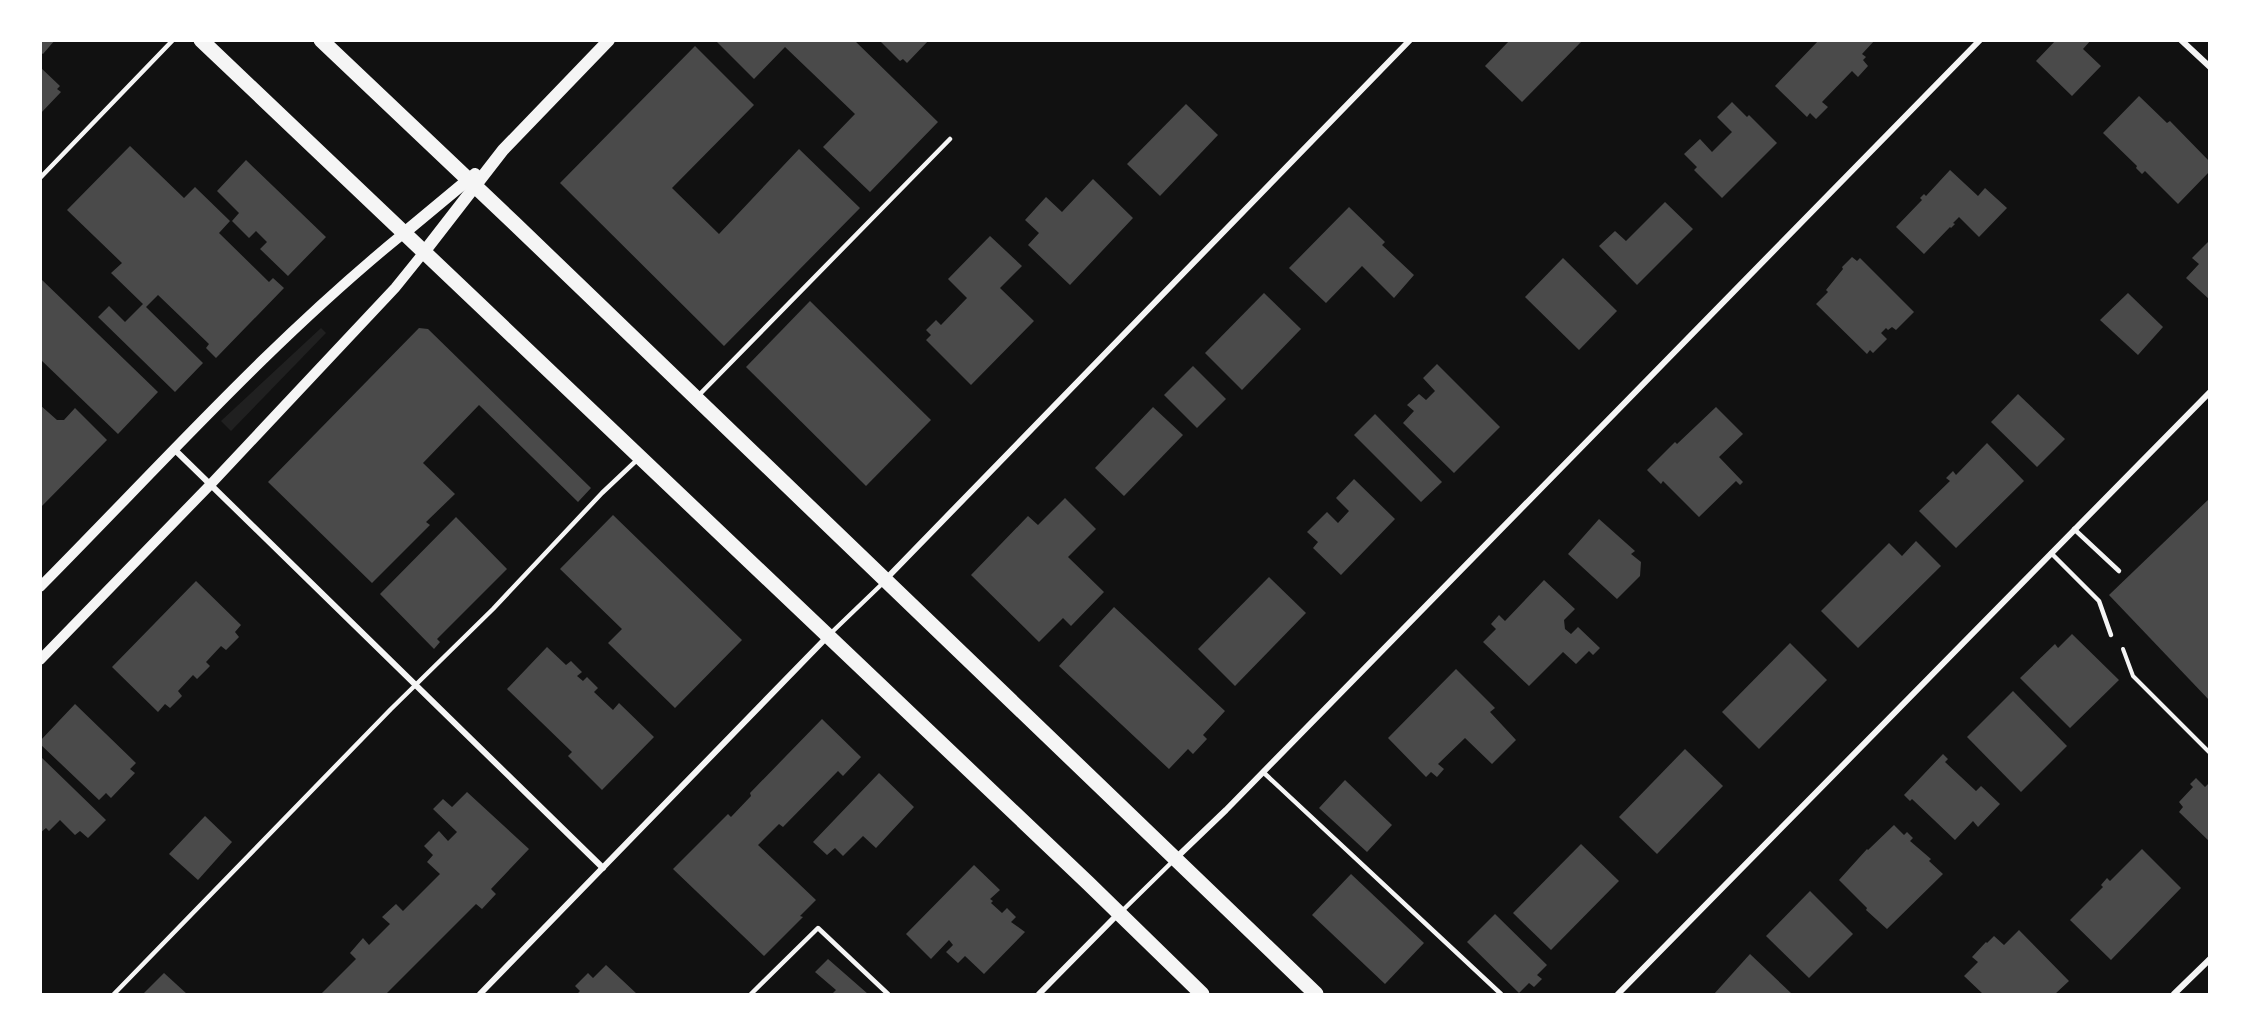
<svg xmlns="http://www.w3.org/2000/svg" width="2250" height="1035" font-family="'Open Sans',sans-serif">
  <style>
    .green { fill: #202020 }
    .building { fill: #4a4a4a }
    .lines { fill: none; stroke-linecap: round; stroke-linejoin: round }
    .path { stroke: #f5f5f5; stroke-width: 4 }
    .service { stroke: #f5f5f5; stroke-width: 4.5 }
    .minor { stroke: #f5f5f5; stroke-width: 6 }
    .tertiary { stroke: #f5f5f5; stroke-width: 10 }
    .secondary { stroke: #f5f5f5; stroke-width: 12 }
    .primary { stroke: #f5f5f5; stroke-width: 15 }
  </style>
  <rect width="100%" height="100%" fill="#111"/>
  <!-- green -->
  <polygon class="green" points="321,328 326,333 231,431 221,421"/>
  <!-- building -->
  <g class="building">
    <polygon points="40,40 55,40 43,54 40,52"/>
    <polygon points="715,40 854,40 938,122 870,192 823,147 855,114 785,47 754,79"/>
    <polygon points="879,40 929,40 907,63 903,59 900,61"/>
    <polygon points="1510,40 1583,40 1522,102 1485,66"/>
    <polygon points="1819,40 1875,40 1862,54 1866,57 1863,60 1868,66 1858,77 1852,71 1822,102 1828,107 1816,119 1810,113 1807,117 1775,86"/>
    <polygon points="2056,40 2091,40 2083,49 2101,66 2072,96 2036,61"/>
    <polygon points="695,46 754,105 672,188 719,234 799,149 860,208 724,346 560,183"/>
    <polygon points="40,67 60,86 57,89 61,92 40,114"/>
    <polygon points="2139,96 2167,123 2170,121 2210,162 2210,171 2178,204 2145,171 2142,174 2136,168 2137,166 2103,133"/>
    <polygon points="1732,102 1747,117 1749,115 1777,143 1722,198 1694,170 1697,167 1684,154 1700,139 1712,152 1732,132 1717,117"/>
    <polygon points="1186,104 1218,135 1160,196 1127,164"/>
    <polygon points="130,146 184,198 195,187 230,221 219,233 269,282 273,278 284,288 216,358 206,348 209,344 158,295 146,307 203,363 175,392 98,317 109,306 125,322 143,304 111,273 122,263 67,210"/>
    <polygon points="246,160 326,237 288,276 260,249 267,242 256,231 249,238 232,221 239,213 217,191"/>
    <polygon points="1950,170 1978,196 1985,188 2007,208 1979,237 1959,217 1953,223 1955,224 1951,228 1950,227 1924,254 1896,227 1922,200 1920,198 1924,194 1926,196"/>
    <polygon points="1093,179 1133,218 1070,285 1028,245 1039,233 1025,220 1046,197 1062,212"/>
    <polygon points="1665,202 1693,229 1637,285 1599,246 1615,231 1626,241"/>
    <polygon points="1349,207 1385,242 1382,245 1414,275 1394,298 1362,266 1326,303 1289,268"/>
    <polygon points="990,236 1022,266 1000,288 1034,321 971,385 926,340 931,335 926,330 936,320 941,325 967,298 948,279"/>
    <polygon points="2210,240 2210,300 2186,278 2199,264 2192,258"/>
    <polygon points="1852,257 1857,261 1860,258 1914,312 1896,330 1892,327 1888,330 1886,328 1881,333 1887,339 1873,353 1870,350 1867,354 1816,304 1828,292 1826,290 1843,269 1842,267"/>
    <polygon points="1563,258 1617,311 1579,350 1525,297"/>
    <polygon points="40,278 158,392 118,434 40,359"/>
    <polygon points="1264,293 1301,329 1242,390 1205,353"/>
    <polygon points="2128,293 2163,327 2138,355 2100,320"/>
    <polygon points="810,301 931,420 866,486 746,367"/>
    <polygon points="419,328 428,329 591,488 578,502 479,405 423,463 455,494 426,522 430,525 372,583 268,482"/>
    <polygon points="1437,364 1500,427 1454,473 1403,423 1414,411 1407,405 1419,394 1426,400 1435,391 1423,378"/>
    <polygon points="1193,366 1226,399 1197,428 1164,395"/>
    <polygon points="2018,394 2065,439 2037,467 1991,422"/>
    <polygon points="40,405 57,420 64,420 75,408 107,440 40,508"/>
    <polygon points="1153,407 1183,435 1124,496 1095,468"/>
    <polygon points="1716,407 1743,434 1719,457 1743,482 1740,485 1736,481 1699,517 1663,481 1661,484 1647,470 1675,442 1677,444"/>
    <polygon points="1375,414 1442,482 1421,502 1354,435"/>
    <polygon points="1987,443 2024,481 1956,548 1919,511 1950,481 1946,478 1953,471 1956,475"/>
    <polygon points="1354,479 1395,519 1341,575 1313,548 1318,542 1307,532 1327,512 1338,523 1349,511 1336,498"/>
    <polygon points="1065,498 1096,529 1068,557 1104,592 1071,626 1063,618 1039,642 971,575 1028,516 1038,525"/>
    <polygon points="2210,498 2210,701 2109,595"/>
    <polygon points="613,515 742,640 675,708 608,643 622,629 560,569"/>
    <polygon points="456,517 507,569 437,639 440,642 434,649 380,594"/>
    <polygon points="1599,519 1635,551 1631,554 1641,562 1640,576 1617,599 1568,554"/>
    <polygon points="1916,541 1941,566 1858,648 1821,611 1889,543 1902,556"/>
    <polygon points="1269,577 1306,613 1235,686 1198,649"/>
    <polygon points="1544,580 1575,609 1564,620 1565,629 1571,634 1578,627 1600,648 1593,655 1589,651 1576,664 1563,652 1529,686 1483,642 1496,629 1491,624 1499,615 1505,621"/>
    <polygon points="196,581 241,625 235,632 239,637 226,650 221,646 206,662 210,666 197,679 193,675 178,691 182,696 170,708 165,704 158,712 112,667"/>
    <polygon points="1114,607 1225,711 1203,735 1207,739 1193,754 1188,749 1169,769 1059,666"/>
    <polygon points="2072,634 2119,680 2070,728 2020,678 2055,644 2058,648"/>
    <polygon points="1790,643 1827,680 1759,749 1722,712"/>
    <polygon points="547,647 566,665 571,661 582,672 577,676 583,681 587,677 598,688 594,692 613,710 619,703 654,737 602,790 568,756 572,752 507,689"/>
    <polygon points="1456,669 1495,708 1490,712 1516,740 1492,764 1465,738 1438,764 1444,769 1437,777 1431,772 1426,777 1388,738"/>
    <polygon points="2013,691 2067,746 2021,792 1967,737"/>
    <polygon points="75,704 136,763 130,769 135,773 111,798 106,793 99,800 40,744 40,741"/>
    <polygon points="822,719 861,757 843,776 838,771 783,827 779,824 758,845 816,900 800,916 803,917 764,956 673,869 728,814 731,817 751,796 750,793"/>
    <polygon points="1685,749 1723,786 1657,854 1619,817"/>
    <polygon points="1943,754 1948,759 1945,762 1976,791 1981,786 2000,804 1978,827 1973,821 1955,840 1912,799 1910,801 1904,795"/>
    <polygon points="40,756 106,820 88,838 80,831 75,835 60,820 49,831 46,828 40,833"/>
    <polygon points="879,773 914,807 876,848 863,836 843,856 835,848 827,855 813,842"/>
    <polygon points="2196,778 2205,787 2210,782 2210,842 2179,812 2183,807 2179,802 2193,787 2190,784"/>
    <polygon points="1345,780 1392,825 1367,852 1319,808"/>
    <polygon points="467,792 529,849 491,889 496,894 482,909 476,904 386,994 321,994 356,959 350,953 363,938 369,945 390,924 382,917 396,904 403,911 440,874 427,862 433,855 424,846 439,831 448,841 457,832 433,809 443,799 452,807"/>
    <polygon points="205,816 232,842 198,880 169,854"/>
    <polygon points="1894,825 1904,835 1907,832 1913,838 1910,841 1931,859 1929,861 1943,874 1887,929 1866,910 1867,908 1839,880 1867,849 1868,850"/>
    <polygon points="1581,844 1619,881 1551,950 1513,913"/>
    <polygon points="2142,849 2181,888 2111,960 2070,920 2103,887 2101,885 2107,878 2110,881"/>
    <polygon points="974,865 1000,890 990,899 993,901 991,903 1002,913 1007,908 1016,917 1011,922 1025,932 984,974 965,956 958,963 946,952 953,945 949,940 931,959 906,934"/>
    <polygon points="1351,874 1424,943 1385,984 1312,915"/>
    <polygon points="1810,891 1853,934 1809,978 1766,936"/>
    <polygon points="1495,914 1547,965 1537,975 1542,979 1534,987 1529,983 1519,993 1467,942"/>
    <polygon points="2019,930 2069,981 2055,994 1983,994 1964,976 1978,962 1972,957 1986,942 1987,943 1994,936 2004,945"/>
    <polygon points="1750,954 1792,994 1714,994"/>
    <polygon points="828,959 868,994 832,994 836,990 815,972"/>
    <polygon points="606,965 637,994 577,994 580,991 575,986 588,973 593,978"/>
    <polygon points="164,973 187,994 143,994"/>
  </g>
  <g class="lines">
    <!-- path -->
    <polyline class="path" points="2123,649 2133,676 2210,753"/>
    <!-- service -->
    <g class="service">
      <polyline points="40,178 173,40"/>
      <polyline points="698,396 950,139"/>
      <polyline points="2074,529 2119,571"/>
      <polyline points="2051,553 2099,601 2111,635"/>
      <polyline points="831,633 883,583"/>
      <polyline points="1263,772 1501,994"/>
      <polyline points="1121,912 1173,861"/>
      <polyline points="114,994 391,709 493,609 602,493 638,459"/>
      <polyline points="751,994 818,928 888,994"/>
    </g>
    <!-- minor -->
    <g class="minor">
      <polyline points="2181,40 2210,67"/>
      <polyline points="174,449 603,868"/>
      <polyline points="885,580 1410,40"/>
      <polyline points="1177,857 1226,810 1980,40"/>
      <polyline points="480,994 828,636"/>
      <polyline points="1039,994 1118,914"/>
      <polyline points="1618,994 2210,392"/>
      <polyline points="2174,994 2210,959"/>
    </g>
    <!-- tertiary -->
    <g class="tertiary">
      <path d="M40,587C159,467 272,340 404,233"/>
      <polyline points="40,660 210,485 395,288 424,252"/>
    </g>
    <!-- secondary -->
    <g class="secondary">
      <polyline points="404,233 475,174"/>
      <polyline points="424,252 503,150 609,40"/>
    </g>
    <!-- primary -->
    <g class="primary">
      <polyline points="201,40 1088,883 1202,994"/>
      <polyline points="321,40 514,223 1316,994"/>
    </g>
  </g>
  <!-- border -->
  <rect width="2250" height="1035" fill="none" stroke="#ffffff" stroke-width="84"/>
</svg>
